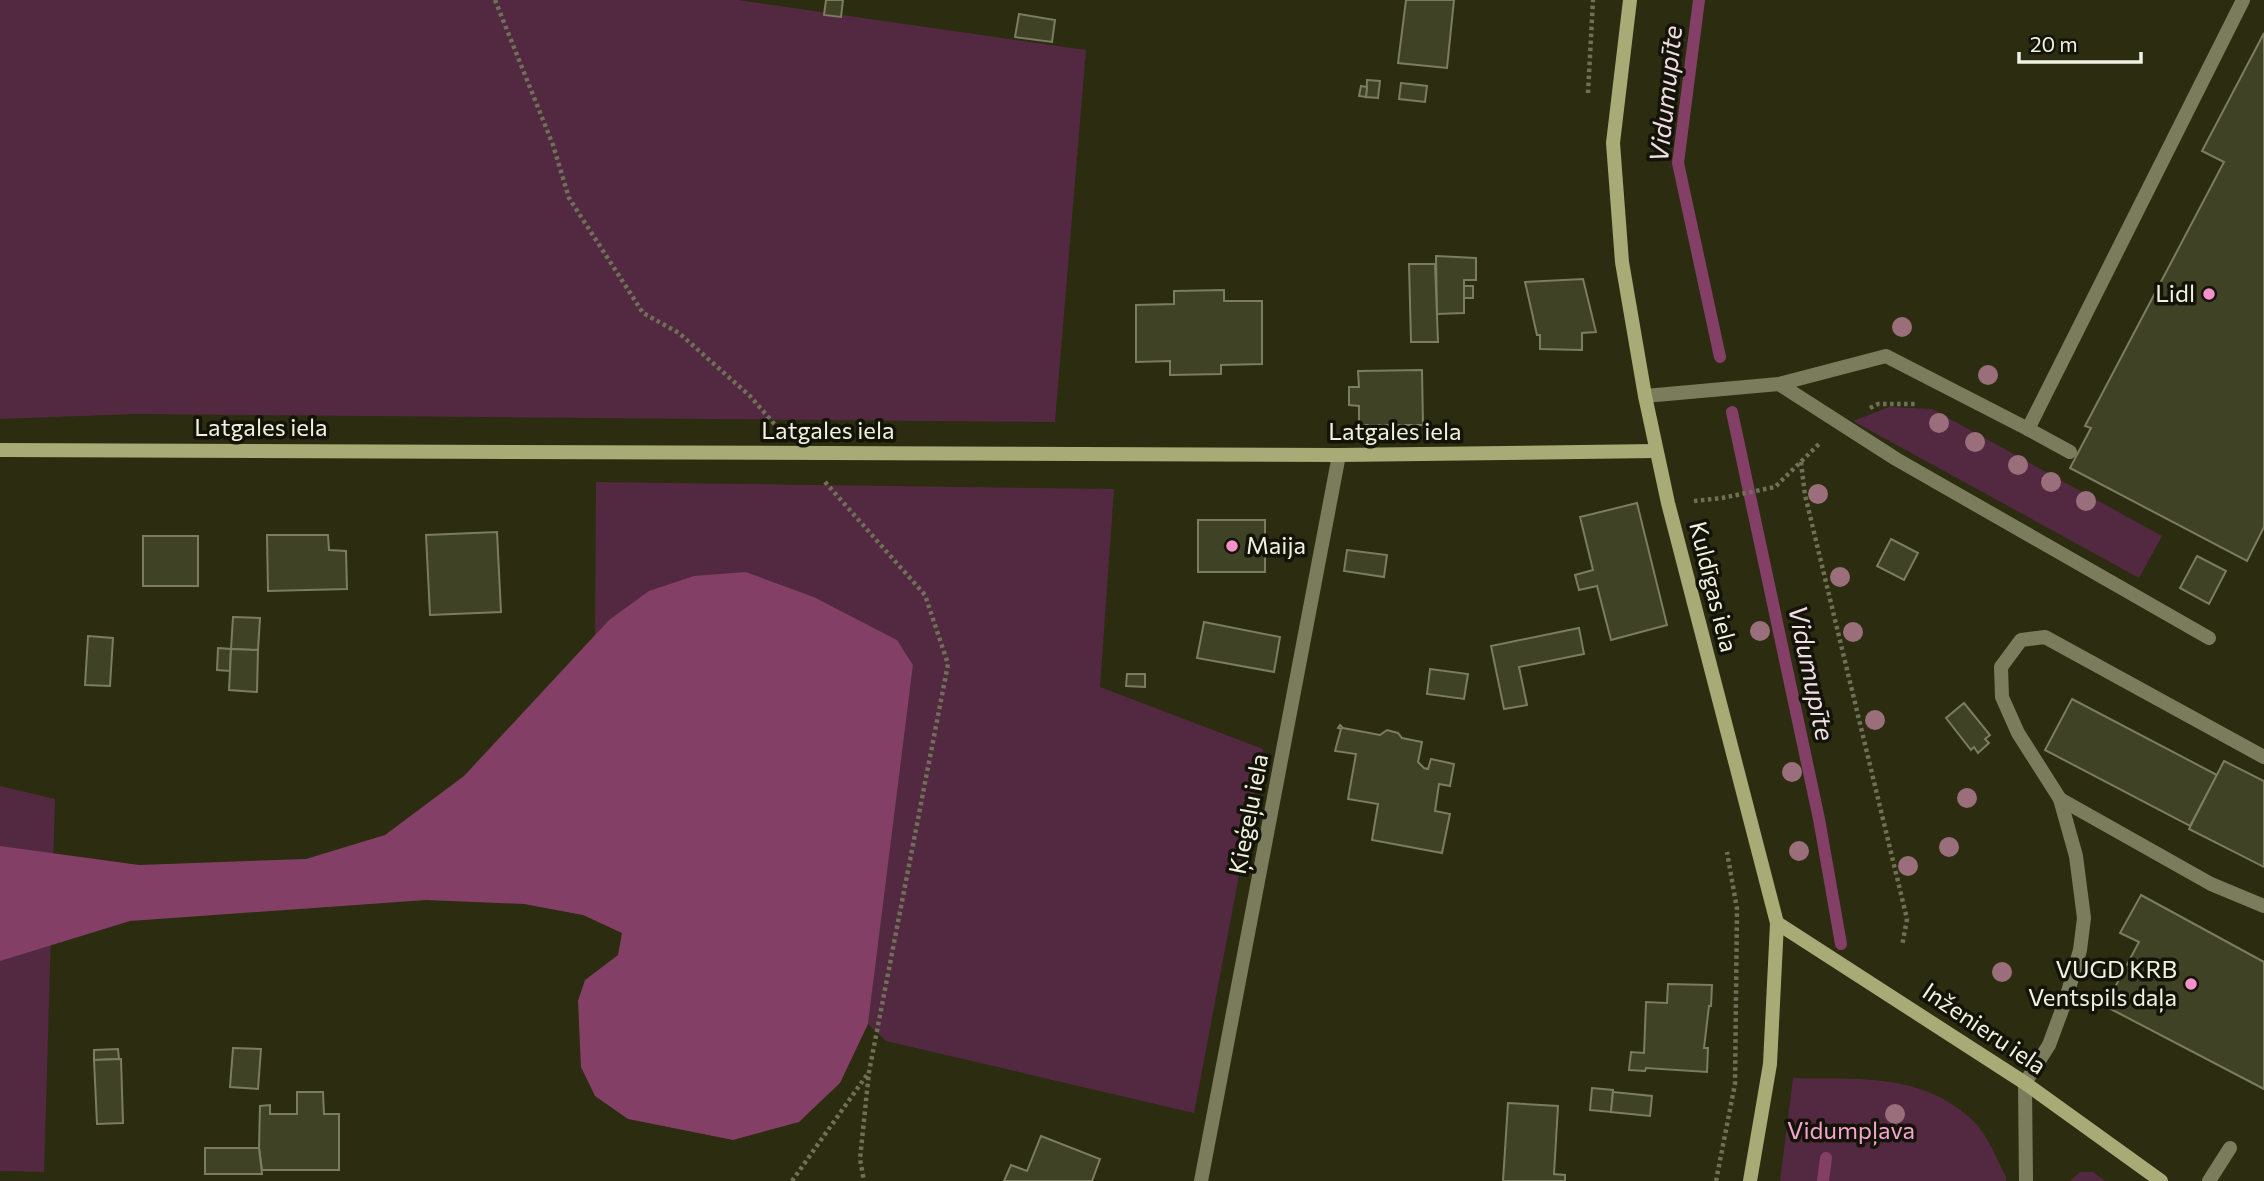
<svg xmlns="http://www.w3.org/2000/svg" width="2264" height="1181" font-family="Commissioner,sans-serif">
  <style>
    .green { fill: #532941 }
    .water { fill: #843f67 }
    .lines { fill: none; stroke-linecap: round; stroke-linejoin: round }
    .stream { stroke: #843f67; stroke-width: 12 }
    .building { fill: #404226; stroke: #7a7d5e; stroke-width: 2 }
    .path { stroke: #6f7058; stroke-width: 4.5; stroke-dasharray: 3.5 3.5; stroke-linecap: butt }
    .lane { stroke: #7a7c5b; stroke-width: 14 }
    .street { stroke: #7a7c5b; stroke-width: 14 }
    .secondary { stroke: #a8ab75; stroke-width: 14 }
    .tree { fill: #9a6e7a }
    .poi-dot { fill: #f890cb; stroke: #131308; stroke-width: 2.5 }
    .labels { text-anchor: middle; stroke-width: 7; stroke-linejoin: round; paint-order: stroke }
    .poi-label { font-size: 24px; fill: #f0f2e1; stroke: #131308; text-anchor: end }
    .street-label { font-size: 24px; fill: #f0f2e1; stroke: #131308 }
    .park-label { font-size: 24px; fill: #f5a4d1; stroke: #131308 }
    .water-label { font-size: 26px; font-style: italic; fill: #f2dde7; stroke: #131308 }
  </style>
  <rect width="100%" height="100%" fill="#2b2c10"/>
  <!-- green -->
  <g class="green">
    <polygon points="0,0 738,0 1086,50 1055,422 134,414 0,419"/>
    <polygon points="1889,407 1932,409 2162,536 2139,578 1853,421"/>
    <polygon points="596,482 1114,489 1100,687 1263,749 1194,1113 886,1041 868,1024 913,665 897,640 814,597 746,572 609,620 595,635"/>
    <polygon points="0,786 55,799 44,1172 0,1171"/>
    <path d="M1793,1078C1856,1080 1918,1072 1969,1117C1986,1131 1996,1157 2006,1177V1181H1780Z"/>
    <polygon points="2080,1172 2093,1172 2105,1181 2070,1181"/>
  </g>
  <!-- water -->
  <polygon class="water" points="746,572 814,597 897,640 913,665 868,1024 840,1083 799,1122 733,1140 628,1119 595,1096 581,1067 578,1001 585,980 618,955 622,933 583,915 524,904 426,900 130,921 0,961 0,846 139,865 306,859 385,835 464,776 609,620 649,591 694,576"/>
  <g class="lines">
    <!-- stream -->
    <g class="stream">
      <polyline points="1699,0 1678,163 1720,357"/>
      <polyline points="1732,412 1819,819 1841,944"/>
      <polyline points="1823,1181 1826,1158"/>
    </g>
  </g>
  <!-- building -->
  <g class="building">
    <polygon points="826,0 843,0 841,17 824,15"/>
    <polygon points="1406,0 1454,0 1447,68 1398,63"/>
    <polygon points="1019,14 1055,20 1052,42 1015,37"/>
    <polygon points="2264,33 2264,527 2247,561 2070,468 2091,428 2085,426 2224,162 2202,151"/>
    <polygon points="1367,80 1380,81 1378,98 1366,97"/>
    <polygon points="1401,83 1427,86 1425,102 1399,99"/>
    <polygon points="1361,86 1367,87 1366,97 1359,96"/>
    <polygon points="1436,256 1476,258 1476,280 1464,280 1464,313 1437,314"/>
    <polygon points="1409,264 1435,264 1438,342 1411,342"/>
    <polygon points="1583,279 1596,332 1582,333 1582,350 1540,349 1540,335 1537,335 1525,282"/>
    <rect x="1464" y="286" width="9" height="12"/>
    <polygon points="1224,290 1224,301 1262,301 1262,364 1221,365 1221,374 1170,375 1170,361 1136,362 1136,305 1174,304 1174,291"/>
    <polygon points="1422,370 1423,425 1359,425 1359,406 1349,405 1349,387 1359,387 1358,371"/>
    <polygon points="1637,503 1667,625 1611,640 1597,586 1579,590 1575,575 1593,570 1580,517"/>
    <rect x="1198" y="520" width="67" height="52"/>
    <polygon points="497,532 501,612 430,615 426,535"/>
    <polygon points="267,535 328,535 329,550 346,551 347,589 268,591"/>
    <rect x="143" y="536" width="55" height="50"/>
    <polygon points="1891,539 1918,553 1904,580 1877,566"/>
    <polygon points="1347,550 1387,555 1384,577 1344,571"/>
    <polygon points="2197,556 2226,571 2209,604 2180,588"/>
    <polygon points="233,617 260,618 258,650 231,649"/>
    <polygon points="1204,622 1280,637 1274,672 1197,658"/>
    <polygon points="1579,628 1584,654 1519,667 1527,705 1504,709 1491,646"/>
    <polygon points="88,636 113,638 110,686 85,685"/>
    <polygon points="218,648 231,649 230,671 217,670"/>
    <polygon points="231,649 258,650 257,692 229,690"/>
    <polygon points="1430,669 1468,674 1464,699 1427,694"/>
    <polygon points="1127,674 1145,674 1145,687 1126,686"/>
    <polygon points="2072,699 2217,775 2190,826 2045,750"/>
    <polygon points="1964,703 1990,735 1985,739 1989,743 1978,753 1974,747 1971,750 1946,718"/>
    <polygon points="1340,725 1343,728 1380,735 1387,730 1398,733 1402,738 1422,742 1418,762 1424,768 1428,769 1431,759 1454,764 1450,786 1439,784 1435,811 1450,814 1442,853 1372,840 1378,804 1348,799 1356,754 1335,751 1341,729 1338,728"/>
    <polygon points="2224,761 2264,781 2264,867 2189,829"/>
    <polygon points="2141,895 2264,962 2264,1089 2105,1006 2139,942 2120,933"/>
    <polygon points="1668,984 1712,985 1711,1006 1709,1006 1704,1048 1708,1048 1707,1072 1646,1068 1645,1071 1629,1070 1631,1052 1644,1053 1646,1002 1667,1003"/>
    <polygon points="233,1048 261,1049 258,1089 230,1087"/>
    <polygon points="118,1049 119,1059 94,1060 94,1050"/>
    <polygon points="121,1059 123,1123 97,1124 94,1060"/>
    <polygon points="1592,1088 1613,1090 1611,1112 1590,1110"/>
    <polygon points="297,1092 323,1092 324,1114 339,1114 339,1170 262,1170 259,1148 260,1106 270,1105 270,1114 297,1114"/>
    <polygon points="1613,1092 1652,1096 1650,1116 1611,1112"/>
    <polygon points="1508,1103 1558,1106 1554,1174 1565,1175 1565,1181 1503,1181"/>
    <polygon points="1041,1136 1100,1159 1092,1181 1004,1181 1011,1165 1027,1171"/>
    <polygon points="205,1148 259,1148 262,1174 205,1174"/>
  </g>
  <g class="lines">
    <!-- path -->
    <g class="path">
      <polyline points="495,0 553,145 569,198 643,313 679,333 750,396 776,426"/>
      <polyline points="1588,93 1593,0"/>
      <polyline points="1870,408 1878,404 1916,404"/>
      <polyline points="1801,462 1805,495 1907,919 1902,946"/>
      <polyline points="825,482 925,595 948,664 869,1072 860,1159 864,1181"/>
      <polyline points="1694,501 1722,498 1775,487 1820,443"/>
      <polyline points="792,1181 869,1072"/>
      <polyline points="1716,1181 1735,1084 1737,909 1727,852"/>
    </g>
    <!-- lane -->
    <g class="lane">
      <polyline points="1779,384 1896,459 2209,638"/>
      <polyline points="1645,396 1779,384 1886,356 2028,429 2243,0"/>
      <polyline points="2028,429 2070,452"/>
      <polyline points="2060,799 2211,884 2264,906"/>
      <polyline points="2026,1181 2025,1083 2049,1045 2066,999 2080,950 2084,918 2076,856 2060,799 2018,733 2002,697 2001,667 2021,640 2045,637 2264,757"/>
      <polyline points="2209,1181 2230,1148"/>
    </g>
    <!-- street -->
    <polyline class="street" points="1201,1181 1339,455"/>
    <!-- secondary -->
    <g class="secondary">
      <polyline points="1630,0 1613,143 1622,262 1645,396 1668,503 1777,923 1770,1064 1750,1181"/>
      <polyline points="0,450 1339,455 1656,451"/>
      <polyline points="1777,923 2025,1083 2161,1181"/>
    </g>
  </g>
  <!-- trees -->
  <g class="tree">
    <circle cx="1902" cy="327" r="10"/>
    <circle cx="1988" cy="375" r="10"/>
    <circle cx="1939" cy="423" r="10"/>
    <circle cx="1975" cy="442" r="10"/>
    <circle cx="2018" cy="465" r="10"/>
    <circle cx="2051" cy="482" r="10"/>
    <circle cx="1818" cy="494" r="10"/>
    <circle cx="2086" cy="501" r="10"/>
    <circle cx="1840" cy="577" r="10"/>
    <circle cx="1760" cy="631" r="10"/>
    <circle cx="1853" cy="632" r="10"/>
    <circle cx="1875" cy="720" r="10"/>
    <circle cx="1792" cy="772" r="10"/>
    <circle cx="1967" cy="798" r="10"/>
    <circle cx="1949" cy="847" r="10"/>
    <circle cx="1799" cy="851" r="10"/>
    <circle cx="1908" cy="866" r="10"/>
    <circle cx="2002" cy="972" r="10"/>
    <circle cx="1895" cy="1114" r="10"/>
  </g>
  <!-- markers -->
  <g class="poi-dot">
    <circle cx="2209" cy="294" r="7"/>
    <circle cx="1232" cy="546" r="7"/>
    <circle cx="2191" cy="984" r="7"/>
  </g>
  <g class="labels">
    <!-- poi labels -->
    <g class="poi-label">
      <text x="2195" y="302">Lidl</text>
      <text x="1246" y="554" text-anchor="start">Maija</text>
      <text x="2177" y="978">VUGD KRB<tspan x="2177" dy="28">Ventspils daļa</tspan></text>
    </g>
    <!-- street labels -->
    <g class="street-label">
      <text x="261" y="436">Latgales iela</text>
      <text x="828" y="439">Latgales iela</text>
      <text x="1395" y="440">Latgales iela</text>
      <text transform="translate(1713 587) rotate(76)" y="8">Kuldīgas iela</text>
      <text transform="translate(1249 814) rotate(-79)" y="8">Ķieģeļu iela</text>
      <text transform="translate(1984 1029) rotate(34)" y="8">Inženieru iela</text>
    </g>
    <!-- park labels -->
    <g class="park-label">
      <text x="1851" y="1139">Vidumpļava</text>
    </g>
    <!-- water labels -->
    <g class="water-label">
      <text transform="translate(1666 94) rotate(-84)" y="9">Vidumupīte</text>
      <text transform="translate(1811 673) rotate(78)" y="9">Vidumupīte</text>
    </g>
  </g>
  <!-- scale -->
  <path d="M2019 52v10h122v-10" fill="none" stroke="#f0f2e1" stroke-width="3.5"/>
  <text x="2030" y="52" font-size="21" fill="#f0f2e1" stroke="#131308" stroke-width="5" paint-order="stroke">20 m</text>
</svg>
